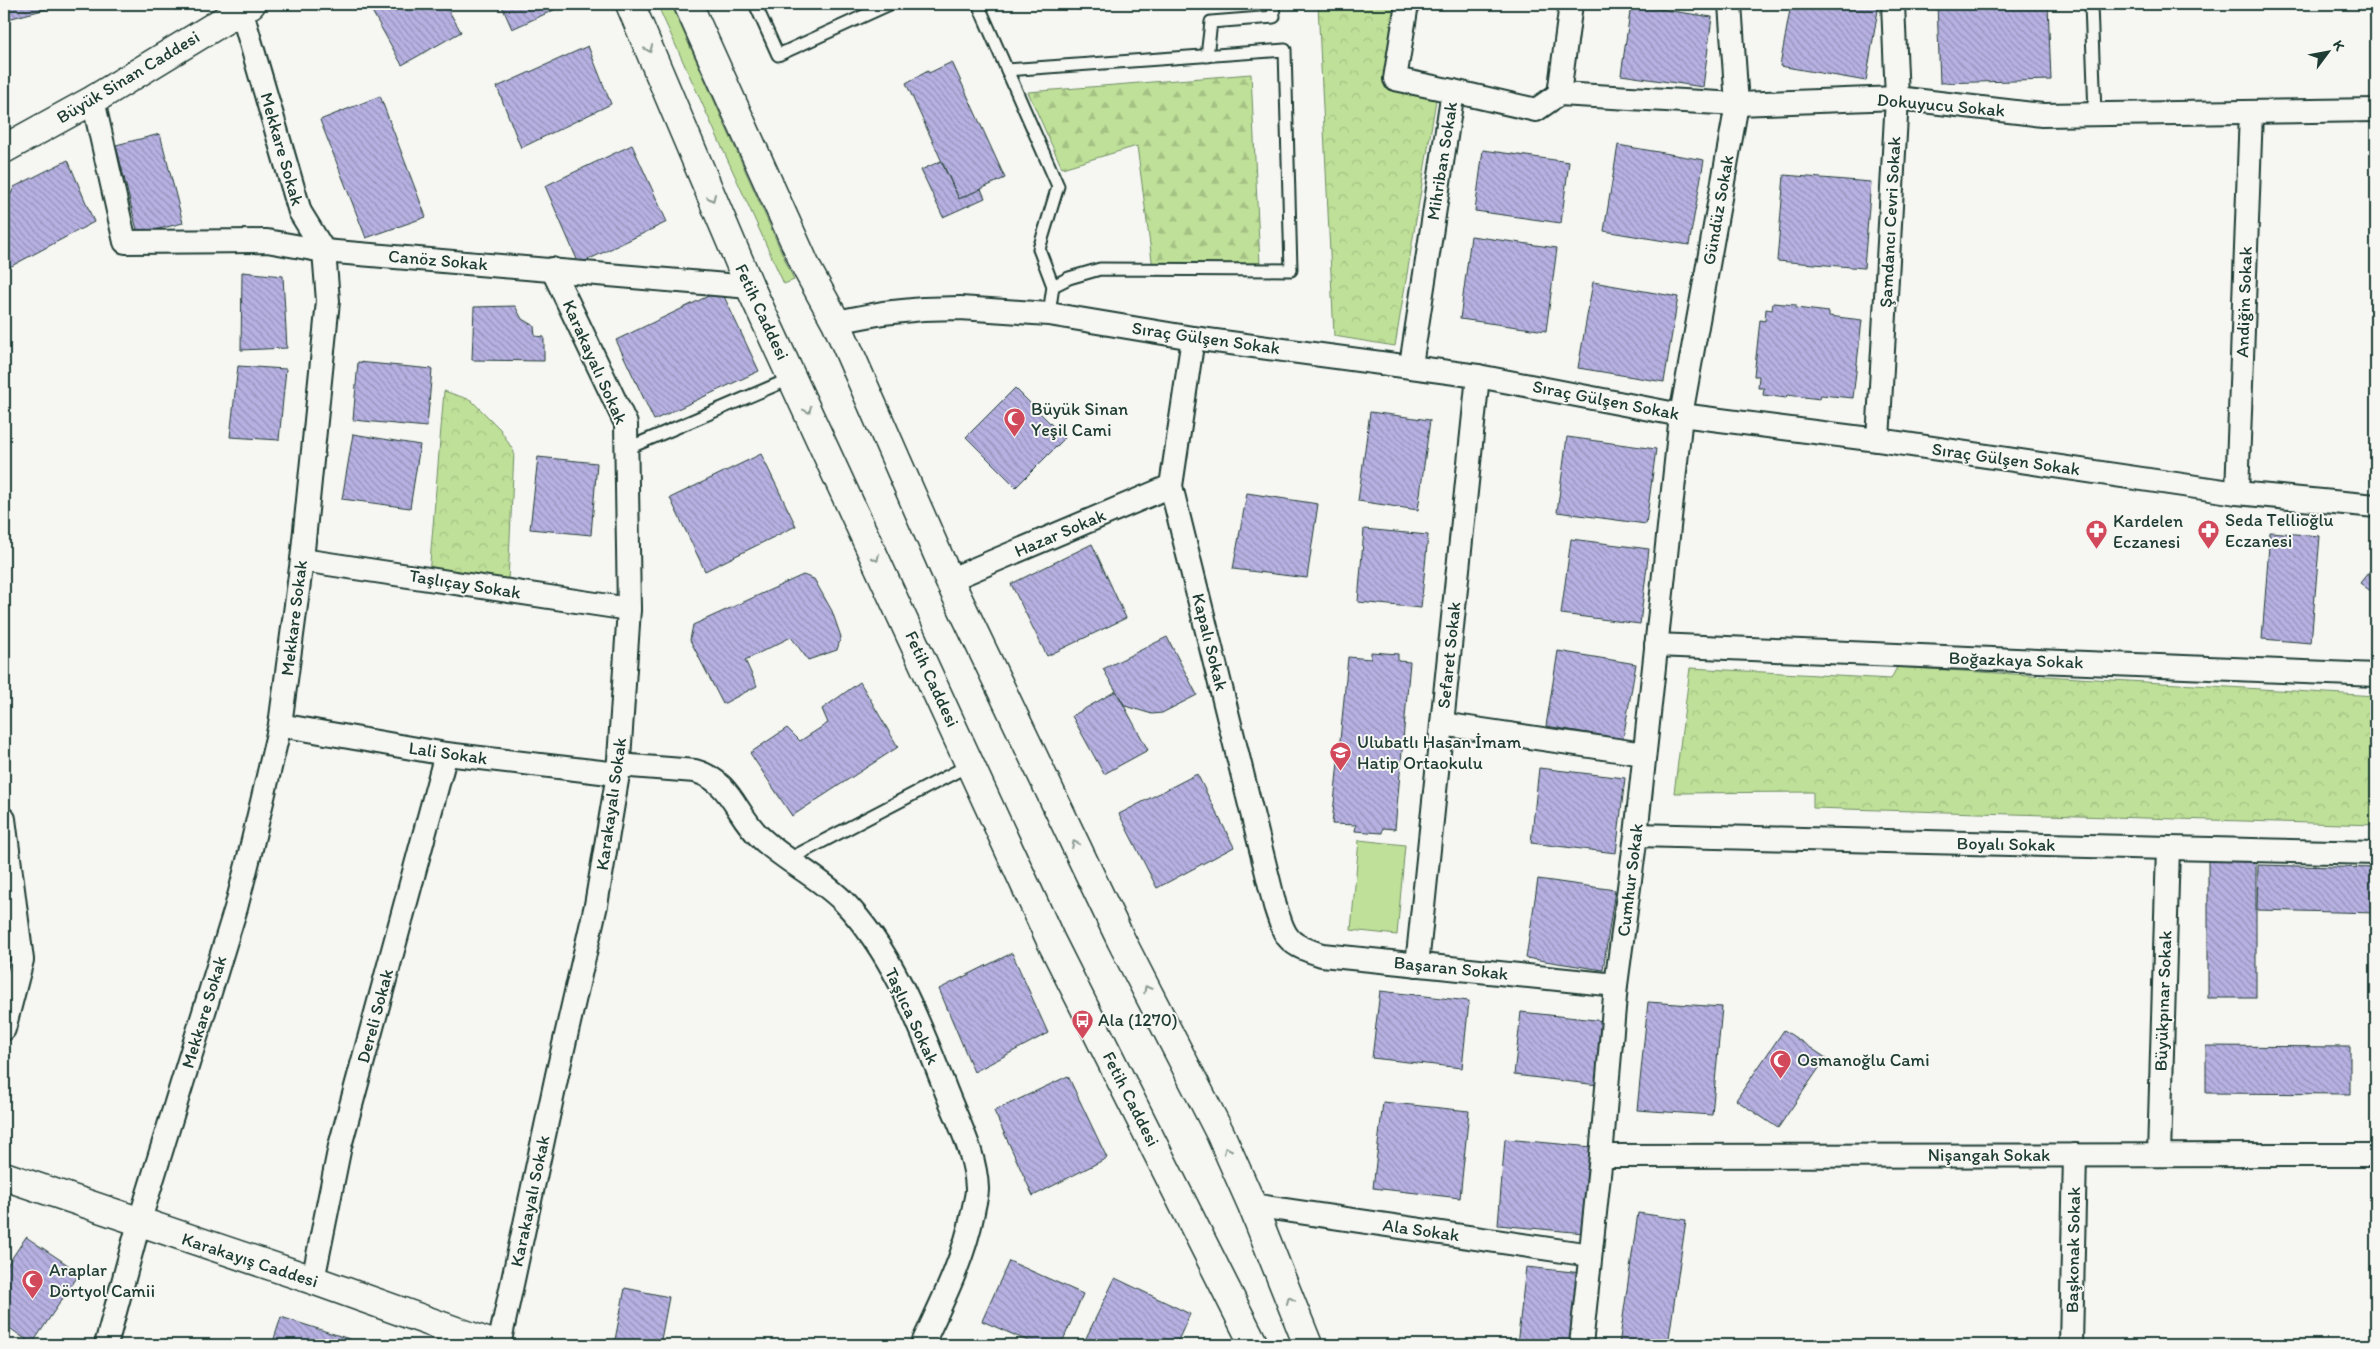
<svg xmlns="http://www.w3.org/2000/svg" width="2380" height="1349" font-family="Itim,sans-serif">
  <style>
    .grass { fill: #bfe098; stroke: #6f8e66 }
    .forest { fill: url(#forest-firs); stroke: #6f8e66 }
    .park { fill: url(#park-crowns); stroke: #6f8e66 }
    .building { fill: url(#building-back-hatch); stroke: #1f3d34 }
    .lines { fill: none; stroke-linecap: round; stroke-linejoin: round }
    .lane-casing { stroke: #1f3d34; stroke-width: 15 }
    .street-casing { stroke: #1f3d34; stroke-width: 26 }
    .secondary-casing { stroke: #1f3d34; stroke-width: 31 }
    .primary-casing { stroke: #1f3d34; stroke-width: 31 }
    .lane { stroke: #f6f6f2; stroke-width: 11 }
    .street { stroke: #f6f6f2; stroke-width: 22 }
    .secondary { stroke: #f6f6f2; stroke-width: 28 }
    .primary { stroke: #f6f6f2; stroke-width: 28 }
    .oneway { stroke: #8a9a93 }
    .labels { text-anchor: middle; stroke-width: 4; stroke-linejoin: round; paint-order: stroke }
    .street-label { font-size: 18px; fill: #1f3d34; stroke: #f6f6f2 }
    .poi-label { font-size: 18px; fill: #1f3d34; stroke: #f6f6f2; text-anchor: start }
  </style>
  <defs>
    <pattern id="forest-firs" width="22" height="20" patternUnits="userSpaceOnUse" patternTransform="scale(1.25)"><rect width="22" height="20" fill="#bfe098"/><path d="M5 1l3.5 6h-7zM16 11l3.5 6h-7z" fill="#a4c184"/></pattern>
    <pattern id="park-crowns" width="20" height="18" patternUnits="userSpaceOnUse" patternTransform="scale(1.25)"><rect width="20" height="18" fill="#bfe098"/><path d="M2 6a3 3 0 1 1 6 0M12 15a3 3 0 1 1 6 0" fill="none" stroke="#a4c184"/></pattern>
    <pattern id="building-back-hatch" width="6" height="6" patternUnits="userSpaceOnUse" patternTransform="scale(1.25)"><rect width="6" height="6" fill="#b7b1e2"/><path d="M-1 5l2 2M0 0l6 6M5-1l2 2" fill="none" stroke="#9491b8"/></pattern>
  </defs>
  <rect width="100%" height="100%" fill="#f6f6f2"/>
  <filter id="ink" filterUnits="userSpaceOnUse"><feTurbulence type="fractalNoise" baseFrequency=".02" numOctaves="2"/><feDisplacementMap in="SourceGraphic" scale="10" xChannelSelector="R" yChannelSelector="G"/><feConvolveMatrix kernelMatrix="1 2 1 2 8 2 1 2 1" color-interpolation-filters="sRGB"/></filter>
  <g filter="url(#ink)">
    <!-- grass -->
    <g class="grass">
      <polygon points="657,4 671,4 794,280 784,284"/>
      <polygon points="1359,840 1405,845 1397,935 1351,930"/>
    </g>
    <!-- forest -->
    <polygon class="forest" points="1251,74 1260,265 1153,268 1137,146 1062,168 1028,92"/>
    <!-- park -->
    <g class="park">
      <polygon points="1318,4 1394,4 1385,88 1437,94 1395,346 1334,336"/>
      <polygon points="444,391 471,400 500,429 514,452 508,582 429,575"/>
      <polygon points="1897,667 2376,696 2376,825 1813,808 1813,792 1674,793 1690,668 1891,679"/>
    </g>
    <!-- building -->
    <g class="building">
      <polygon points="4,4 66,4 4,20"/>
      <polygon points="368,4 445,4 461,32 402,65"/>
      <polygon points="501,4 567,4 512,29"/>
      <polygon points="1791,4 1879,4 1866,81 1780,66"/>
      <polygon points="1937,4 2048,4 2051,80 1940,83"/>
      <polygon points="1631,5 1712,17 1703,87 1621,75"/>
      <polygon points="588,46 611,104 521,148 497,87"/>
      <polygon points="952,62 1005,178 959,199 906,83 928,71 929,73"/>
      <polygon points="380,96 426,217 366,238 320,120"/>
      <polygon points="160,134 183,223 138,234 116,145"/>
      <polygon points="632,145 667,222 579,264 545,186"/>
      <polygon points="1618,145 1704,160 1689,245 1604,231"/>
      <polygon points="1483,150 1569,162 1561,223 1475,211"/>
      <polygon points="68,160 94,222 4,270 4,199 10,196 14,187"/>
      <polygon points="941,161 959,199 981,189 985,198 943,217 921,170"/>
      <polygon points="1784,175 1871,182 1864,268 1777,261"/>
      <polygon points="1471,236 1557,248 1546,331 1460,319"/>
      <polygon points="242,272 283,276 287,348 241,350"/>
      <polygon points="1593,282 1678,297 1664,382 1578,368"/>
      <polygon points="721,290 759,371 654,420 616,340"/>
      <polygon points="1773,303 1796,305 1796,308 1829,312 1829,316 1862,320 1853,398 1821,395 1820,399 1787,395 1786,398 1763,395 1764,388 1758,388 1759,376 1754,376 1760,320 1765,321 1766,309 1772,310"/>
      <polygon points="515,306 522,319 534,326 535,336 544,337 544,361 472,360 474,307"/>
      <polygon points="358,362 432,369 427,427 353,420"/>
      <polygon points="238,366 286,369 279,440 230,437"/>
      <polygon points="1015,388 1065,438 1016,487 966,437"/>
      <polygon points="1370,412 1430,420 1418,510 1358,501"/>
      <polygon points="353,434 420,445 410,508 342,499"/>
      <polygon points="1567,437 1656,449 1646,524 1557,512"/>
      <polygon points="761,454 796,526 705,571 670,498"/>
      <polygon points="538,457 597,463 591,535 530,529"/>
      <polygon points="1247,493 1318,504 1307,578 1233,569"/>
      <polygon points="1364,529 1428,535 1421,608 1358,602"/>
      <polygon points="2270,532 2320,536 2311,643 2262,639"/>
      <polygon points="1571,539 1649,549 1640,624 1561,614"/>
      <polygon points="1092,544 1126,618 1047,656 1011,584"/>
      <polygon points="2376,563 2376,595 2360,583"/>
      <polygon points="803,575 814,579 832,611 841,637 837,650 808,660 791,637 745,660 757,686 723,704 690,640 693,625"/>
      <polygon points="1167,637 1197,695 1162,713 1152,714 1125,706 1103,669"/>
      <polygon points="1558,651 1636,664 1623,739 1546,726"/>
      <polygon points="1371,652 1398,654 1398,661 1410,662 1395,829 1383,828 1382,833 1355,831 1356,825 1332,824 1348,657 1371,659"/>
      <polygon points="860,682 898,747 792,816 750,753 787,728 800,741 828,723 822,709"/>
      <polygon points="1116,691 1148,750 1104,774 1072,716"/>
      <polygon points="1539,768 1625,778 1616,853 1531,843"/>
      <polygon points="1197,774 1234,847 1157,888 1119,814"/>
      <rect x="2208" y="855" width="48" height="143"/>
      <polygon points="2258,865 2376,868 2376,913 2257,910"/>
      <polygon points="1538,879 1615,890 1603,970 1526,958"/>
      <polygon points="1012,953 1048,1033 974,1072 939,989"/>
      <polygon points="1380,991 1469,1001 1462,1068 1372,1058"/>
      <polygon points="1648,1002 1722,1007 1712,1115 1637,1110"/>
      <polygon points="1521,1012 1605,1021 1598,1085 1514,1075"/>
      <polygon points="1784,1030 1826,1058 1778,1128 1736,1100"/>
      <polygon points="2206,1046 2350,1047 2350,1094 2206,1093"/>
      <polygon points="1068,1076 1107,1158 1033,1196 994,1111"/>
      <polygon points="1383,1102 1469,1111 1460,1198 1373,1188"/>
      <polygon points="1505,1139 1592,1147 1584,1233 1498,1225"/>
      <polygon points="1638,1213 1686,1220 1668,1345 1619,1345"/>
      <polygon points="26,1237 80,1273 32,1344 4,1324 4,1270"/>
      <polygon points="1009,1261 1083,1294 1061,1345 1037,1345 982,1321"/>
      <polygon points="1526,1267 1582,1273 1574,1345 1517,1345"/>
      <polygon points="1115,1278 1190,1314 1176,1345 1096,1345 1085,1340"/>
      <polygon points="625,1288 669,1297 660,1345 614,1345"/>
      <polygon points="281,1317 368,1345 272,1345"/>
    </g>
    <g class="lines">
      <defs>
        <g id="lane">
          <polyline points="755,4 778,55 890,4"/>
          <polyline points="978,4 1058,186 1039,249 1053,286 1049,314"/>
          <polyline points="2091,4 2095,114"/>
          <polyline points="1207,56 1211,22 1274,17 1273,4"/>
          <polyline points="1007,70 1285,50 1291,270 1100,269 1069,278 1053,286"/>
          <polyline points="626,449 792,378"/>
          <polyline points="789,859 971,764"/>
        </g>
        <g id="street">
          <polyline points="1407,4 1395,79 1453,91 1411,365"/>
          <polyline points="1453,91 1536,110 1559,94 1737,104 1897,98 2042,115 2376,110"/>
          <polyline points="1559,94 1571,4"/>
          <polyline points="93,100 125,242 267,241 324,251 750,287"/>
          <polyline points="836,322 883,313 923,309 960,308 1049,314 1193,338 1478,376 1681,415 1878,440 2237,493 2376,506"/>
          <path d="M1193,338L1171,486L1275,906C1286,940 1287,944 1322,955L1616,985"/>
          <polyline points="1878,440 1897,98 1893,4"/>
          <polyline points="2237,493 2251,112"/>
          <polyline points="302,560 629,609"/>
          <polyline points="949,580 1171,486"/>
          <polyline points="1656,645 2376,675"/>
          <polyline points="1442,724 1644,754"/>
          <polyline points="280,725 446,754 618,774"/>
          <path d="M618,765L695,771C733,782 735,815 762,839C787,862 819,877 843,901C895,954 921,1028 948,1096C960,1126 976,1156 977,1189C977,1196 974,1205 973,1212C964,1259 942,1302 922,1345"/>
          <polyline points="4,819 22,960 4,1029"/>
          <polyline points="1636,835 2376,853"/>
          <polyline points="1417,965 1478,376"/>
          <polyline points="2159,1155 2168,848"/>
          <polyline points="1601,1156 2376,1155"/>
          <polyline points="1252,1205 1590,1255"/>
          <polyline points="313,1280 340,1146 446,754"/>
          <polyline points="106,1345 139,1223 236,908 250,853 280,725 302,560 328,301 324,251 300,212 241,9"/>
          <polyline points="499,1345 557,1075 596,905 618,774 629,609 626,424 552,269"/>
          <polyline points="1581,1345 1601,1156 1616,985 1636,835 1681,415 1737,104 1730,4"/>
          <polyline points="2071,1345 2075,1155"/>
        </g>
        <g id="secondary">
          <polyline points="4,149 93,100 251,4"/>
          <polyline points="4,1176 313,1280 495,1345"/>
        </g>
        <g id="primary">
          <polyline points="630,4 750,287 1051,941 1254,1345"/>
          <polyline points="688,4 807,269 836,322 949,580 1121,940 1220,1133 1252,1205 1308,1345"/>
        </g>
      </defs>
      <!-- lane casing -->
      <use href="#lane" class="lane-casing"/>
      <!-- street casing -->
      <use href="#street" class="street-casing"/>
      <!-- secondary casing -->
      <use href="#secondary" class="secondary-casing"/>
      <!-- primary casing -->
      <use href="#primary" class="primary-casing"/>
      <!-- lane -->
      <use href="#lane" class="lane"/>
      <!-- street -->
      <use href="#street" class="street"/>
      <!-- secondary -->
      <use href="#secondary" class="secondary"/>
      <!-- primary -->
      <use href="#primary" class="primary"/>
    </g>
    <!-- one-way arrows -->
    <defs><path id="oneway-chevron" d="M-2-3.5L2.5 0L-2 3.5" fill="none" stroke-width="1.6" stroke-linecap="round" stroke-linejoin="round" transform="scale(1.25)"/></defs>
    <g class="oneway">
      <use href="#oneway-chevron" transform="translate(649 49) rotate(67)"/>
      <use href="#oneway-chevron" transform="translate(712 198) rotate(67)"/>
      <use href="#oneway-chevron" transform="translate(808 410) rotate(65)"/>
      <use href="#oneway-chevron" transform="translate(876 558) rotate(65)"/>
      <use href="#oneway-chevron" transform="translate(1075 844) rotate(-116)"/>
      <use href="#oneway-chevron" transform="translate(1147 989) rotate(-118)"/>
      <use href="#oneway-chevron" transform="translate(1227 1150) rotate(-114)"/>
      <use href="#oneway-chevron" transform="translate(1290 1300) rotate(-112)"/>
    </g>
  </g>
  <!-- icons -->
  <defs>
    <symbol id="mosque-pin" viewBox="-11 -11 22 30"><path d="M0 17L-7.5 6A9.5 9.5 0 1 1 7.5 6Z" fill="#d1495b" stroke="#f6f6f2"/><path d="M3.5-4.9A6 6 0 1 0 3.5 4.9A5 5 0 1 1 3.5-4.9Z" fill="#fff"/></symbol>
    <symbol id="pharmacy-pin" viewBox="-11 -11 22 30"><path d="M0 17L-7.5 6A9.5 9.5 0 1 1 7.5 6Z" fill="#d1495b" stroke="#f6f6f2"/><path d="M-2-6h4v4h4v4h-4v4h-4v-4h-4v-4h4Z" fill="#fff"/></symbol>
    <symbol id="school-pin" viewBox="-11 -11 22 30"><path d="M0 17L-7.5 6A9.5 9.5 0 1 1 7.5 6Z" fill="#d1495b" stroke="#f6f6f2"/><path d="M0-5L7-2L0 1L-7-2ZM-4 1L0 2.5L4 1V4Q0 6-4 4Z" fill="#fff"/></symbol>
    <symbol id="bus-pin" viewBox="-11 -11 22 30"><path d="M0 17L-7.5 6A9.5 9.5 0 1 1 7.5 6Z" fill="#d1495b" stroke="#f6f6f2"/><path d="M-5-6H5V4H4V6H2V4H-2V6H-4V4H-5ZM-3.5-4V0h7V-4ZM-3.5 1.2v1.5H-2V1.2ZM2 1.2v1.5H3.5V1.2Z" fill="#fff"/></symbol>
  </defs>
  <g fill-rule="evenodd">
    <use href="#mosque-pin" x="1002" y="406" width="25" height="34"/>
    <use href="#pharmacy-pin" x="2196" y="518" width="25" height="34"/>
    <use href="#pharmacy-pin" x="2084" y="518" width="25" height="34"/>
    <use href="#school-pin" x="1328" y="740" width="25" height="34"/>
    <use href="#bus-pin" x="1070" y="1008" width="25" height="34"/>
    <use href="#mosque-pin" x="1768" y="1048" width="25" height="34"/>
    <use href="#mosque-pin" x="20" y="1268" width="25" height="34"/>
  </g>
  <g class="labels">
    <!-- street labels -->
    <g class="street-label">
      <text transform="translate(128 77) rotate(-31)" y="6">Büyük Sinan Caddesi</text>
      <text transform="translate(1941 105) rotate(5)" y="6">Dokuyucu Sokak</text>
      <text transform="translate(282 149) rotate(74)" y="6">Mekkare Sokak</text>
      <text transform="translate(1442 161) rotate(-81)" y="6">Mihriban Sokak</text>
      <text transform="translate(1718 210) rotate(-80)" y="6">Gündüz Sokak</text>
      <text transform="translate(1890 222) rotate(-87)" y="6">Şamdancı Cevri Sokak</text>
      <text transform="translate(438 260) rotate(5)" y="6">Canöz Sokak</text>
      <text transform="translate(2244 302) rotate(-88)" y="6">Andiğin Sokak</text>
      <text transform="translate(762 312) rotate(65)" y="6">Fetih Caddesi</text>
      <text transform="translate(1206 338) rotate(8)" y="6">Sıraç Gülşen Sokak</text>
      <text transform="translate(595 362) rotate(66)" y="6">Karakayalı Sokak</text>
      <text transform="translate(1606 400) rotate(11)" y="6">Sıraç Gülşen Sokak</text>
      <text transform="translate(2006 459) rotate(8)" y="6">Sıraç Gülşen Sokak</text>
      <text transform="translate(1060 533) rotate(-23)" y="6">Hazar Sokak</text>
      <text transform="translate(465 584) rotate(9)" y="6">Taşlıçay Sokak</text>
      <text transform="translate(294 618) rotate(-83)" y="6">Mekkare Sokak</text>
      <text transform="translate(1210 642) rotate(76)" y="6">Kapalı Sokak</text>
      <text transform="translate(1449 655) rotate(-84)" y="6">Sefaret Sokak</text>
      <text transform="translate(2016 660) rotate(2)" y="6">Boğazkaya Sokak</text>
      <text transform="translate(932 679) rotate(65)" y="6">Fetih Caddesi</text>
      <text transform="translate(448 753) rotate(8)" y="6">Lali Sokak</text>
      <text transform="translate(611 804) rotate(-82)" y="6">Karakayalı Sokak</text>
      <text transform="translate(2006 844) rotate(1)" y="6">Boyalı Sokak</text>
      <text transform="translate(1630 880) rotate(-83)" y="6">Cumhur Sokak</text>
      <text transform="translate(1451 968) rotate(6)" y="6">Başaran Sokak</text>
      <text transform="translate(2163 1001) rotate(-88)" y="6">Büyükpınar Sokak</text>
      <text transform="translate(204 1012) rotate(-73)" y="6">Mekkare Sokak</text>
      <text transform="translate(375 1016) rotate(-75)" y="6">Dereli Sokak</text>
      <text transform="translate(912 1016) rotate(65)" y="6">Taşlıca Sokak</text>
      <text transform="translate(1131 1099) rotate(63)" y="6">Fetih Caddesi</text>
      <text x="1989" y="1161">Nişangah Sokak</text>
      <text transform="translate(530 1201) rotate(-78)" y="6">Karakayalı Sokak</text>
      <text transform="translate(1421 1230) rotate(8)" y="6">Ala Sokak</text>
      <text transform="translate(2073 1250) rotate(-89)" y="6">Başkonak Sokak</text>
      <text transform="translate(250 1260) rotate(18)" y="6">Karakayış Caddesi</text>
    </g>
    <!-- poi labels -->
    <g class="poi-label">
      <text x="1031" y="415">Büyük Sinan<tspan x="1031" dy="21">Yeşil Cami</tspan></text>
      <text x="2225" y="526">Seda Tellioğlu<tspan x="2225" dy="21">Eczanesi</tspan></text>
      <text x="2113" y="527">Kardelen<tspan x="2113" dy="21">Eczanesi</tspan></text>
      <text x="1357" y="748">Ulubatlı Hasan İmam<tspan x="1357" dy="21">Hatip Ortaokulu</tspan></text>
      <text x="1098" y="1026">Ala (1270)</text>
      <text x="1797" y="1066">Osmanoğlu Cami</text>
      <text x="49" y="1276">Araplar<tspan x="49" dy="21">Dörtyol Camii</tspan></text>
    </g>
  </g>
  <!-- margin -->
  <rect width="2380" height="1349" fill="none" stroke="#f6f6f2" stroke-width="20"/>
  <rect x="10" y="10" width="2360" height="1329" fill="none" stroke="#1f3d34" stroke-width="2" filter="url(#ink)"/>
  <!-- north arrow -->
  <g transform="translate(2328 52) rotate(58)" stroke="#f6f6f2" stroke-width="4" paint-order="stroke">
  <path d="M0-4L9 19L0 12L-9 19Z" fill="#1f3d34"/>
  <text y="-8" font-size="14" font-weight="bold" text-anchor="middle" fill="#1f3d34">K</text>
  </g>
</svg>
